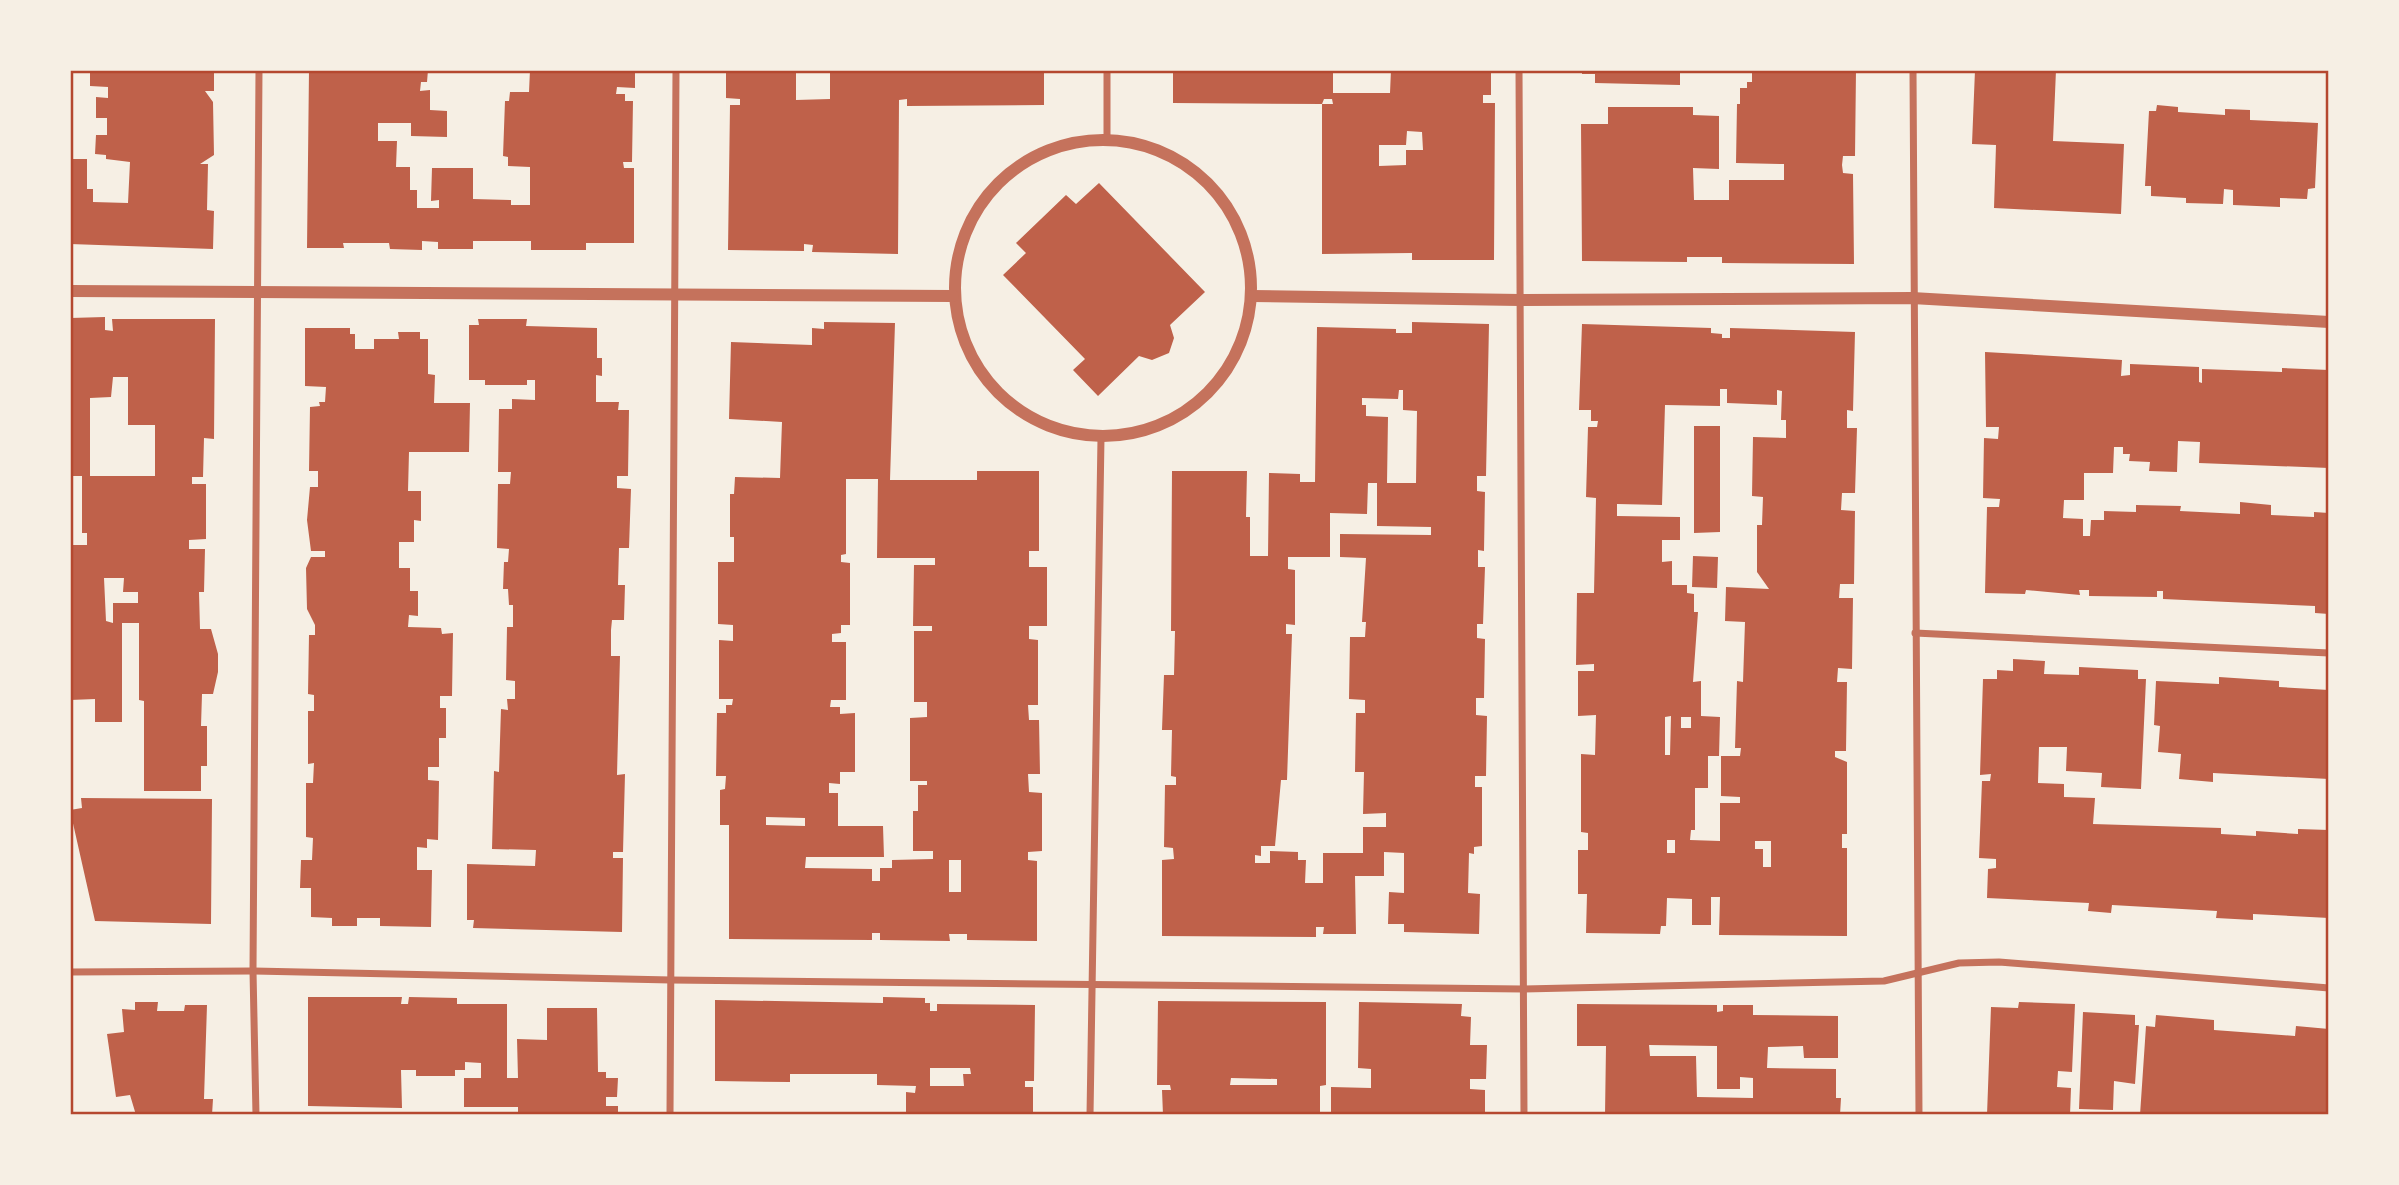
<svg xmlns="http://www.w3.org/2000/svg" width="2399" height="1185" font-family="Georgia,serif">
  <style>
    .building { fill: #bf614a; fill-rule: evenodd }
    .lines { fill: none; stroke-linecap: round; stroke-linejoin: round }
    .minor { stroke: #c5725c; stroke-width: 7 }
    .tertiary { stroke: #c5725c; stroke-width: 12 }
    .neatline { fill: none; stroke: #b5482f; stroke-width: 2.5 }
  </style>
  <rect width="100%" height="100%" fill="#f6efe4"/>
  <!-- building -->
  <g class="building">
    <polygon points="90,70 214,70 214,91 205,91 213,102 214,155 200,164 208,164 207,210 214,211 213,249 70,244 70,159 87,159 87,189 93,189 93,202 128,203 130,162 106,159 106,155 95,154 96,135 107,135 107,118 96,118 96,97 108,98 108,87 90,86"/>
    <polygon points="309,70 428,70 427,82 421,82 420,91 430,90 430,110 447,111 447,137 411,136 411,123 378,123 378,141 397,141 396,167 410,167 410,190 417,190 417,208 439,208 439,200 431,201 432,168 473,168 473,199 511,200 511,205 530,205 530,167 508,166 508,157 503,156 505,101 509,101 510,92 529,92 530,70 635,70 635,88 617,87 616,94 625,94 625,101 633,101 632,162 623,162 624,168 634,168 634,243 586,243 586,250 531,250 531,241 473,241 473,249 438,249 438,242 422,241 422,250 390,249 389,243 343,243 344,248 307,248"/>
    <polygon points="726,70 796,70 796,100 830,99 830,70 1044,70 1044,105 907,106 907,99 899,100 898,254 812,252 813,245 804,244 804,251 728,250 730,105 740,105 740,99 726,98"/>
    <path d="M1173,70H1333V93H1390L1391,70H1491V95H1483V103H1495L1494,260H1412V253L1322,254V104H1333L1332,99H1324L1322,104L1173,103ZM1407,131L1422,132L1423,150H1406V165L1379,166V145H1406Z"/>
    <polygon points="1582,70 1680,70 1680,85 1595,83 1595,74 1582,74"/>
    <polygon points="1752,70 1856,70 1855,156 1843,156 1842,165 1843,173 1853,174 1854,264 1722,263 1722,257 1687,257 1687,262 1582,261 1581,124 1608,124 1608,107 1693,107 1693,115 1719,116 1719,169 1693,168 1694,200 1729,200 1729,180 1784,180 1784,164 1736,163 1737,104 1740,104 1740,88 1747,88 1747,82 1752,82"/>
    <polygon points="1975,70 2056,70 2053,141 2124,144 2121,214 1994,208 1996,145 1972,144"/>
    <polygon points="2157,105 2178,107 2178,112 2225,115 2225,109 2250,110 2250,120 2318,123 2315,188 2308,189 2307,199 2280,198 2280,207 2233,205 2233,190 2224,189 2223,204 2186,203 2186,198 2151,196 2151,186 2145,186 2149,111 2156,111"/>
    <polygon points="1099,183 1205,292 1170,325 1174,338 1169,353 1152,360 1139,356 1098,396 1073,370 1085,359 1003,275 1026,253 1016,243 1066,195 1076,204"/>
    <path d="M105,317V330L113,331L112,319H215L214,439L204,438L203,477H192V484H206V539L189,540V549H205L204,592H199L200,629H211L218,654V672L213,694H202L201,726H207V766H201V791H144V701L139,700V623H122V722H95V699L70,700V545H87V533H82V476H70V318ZM113,377H128V425H155V476H90V398L111,397ZM104,578H124L123,592H138V603H113V623L106,621Z"/>
    <polygon points="478,319 527,319 526,326 597,328 597,358 602,358 602,376 596,375 596,402 619,402 618,410 629,410 628,476 617,476 617,488 631,489 629,548 619,548 618,585 625,585 624,620 612,620 611,630 611,656 620,656 617,775 625,774 623,852 613,852 613,858 623,858 622,932 473,928 474,920 467,920 467,864 535,866 536,850 492,849 494,771 499,772 501,709 508,710 507,699 515,699 515,681 506,680 507,627 513,627 513,605 509,605 508,589 503,589 504,562 508,562 509,549 497,548 498,484 510,484 511,472 498,472 499,409 512,409 512,399 535,400 535,380 527,380 527,385 485,385 485,380 469,380 469,325 479,325"/>
    <path d="M824,322L895,323L890,480H977V471H1039V551H1029V567H1047V626H1029V639L1038,640V705H1028L1029,720H1039L1040,774H1028L1029,792L1042,793V851L1028,852V860L1037,861V941L967,940V934H949L950,941L880,940V933H872V940L729,939V825H720V790L725,789L726,776H716L717,713H726V705H732L733,699H719V640L733,641V625L718,624V562H734V537H730V494H734L735,477L780,478L782,422L729,419L731,342L812,345V328L824,329ZM846,479H878L877,558H935V565H914L913,626H932V631H914V702H927V717L910,718V781H927V785H918V811H913V851H933V859L892,860V868H880V881H872V869L805,868L806,857H884L883,826H838V793H829V783L840,784V772H855V713L840,714V707H830L831,700H846V642H832V634L841,633V625H850V563L841,562V555L846,554ZM766,817L805,818V826L766,825ZM949,860H961V892H949Z"/>
    <path d="M1412,322L1489,324L1486,476H1477V491L1485,492L1484,551L1478,550V567H1485L1483,624H1477V638L1485,639L1484,698H1476V715L1487,716L1486,776H1475V787H1482V846L1474,847V854L1469,853L1468,893L1480,894L1479,934L1404,932V924H1388L1389,892L1404,893V853L1384,852V876H1355L1356,934H1323L1324,927H1316V937L1162,936V860L1174,859L1173,848L1164,847L1165,785H1176V777L1171,776L1172,730H1162L1164,675H1174L1175,631H1171L1172,471H1247L1246,517H1250V556H1268L1269,473L1300,474V482H1315L1317,327L1396,329V333H1412ZM1399,390H1403V410L1417,411L1416,483H1387L1388,417L1366,416V405H1362V398L1398,399ZM1368,483H1377V526L1431,527V535L1340,534V557L1366,558L1362,622H1366L1365,637H1350L1349,699L1365,700V713H1356L1355,772H1364L1363,814L1386,813V827H1363V853H1323V883H1305L1306,860H1298V852L1270,851V863H1255V855L1261,856V846H1275L1281,780H1287L1292,634H1286V624L1295,625V570L1288,569V557H1330V513L1367,514Z"/>
    <path d="M1582,324L1711,328V333L1722,334V338H1730V328L1855,332L1853,411L1847,410V428H1857L1855,493H1842L1841,510L1855,511L1854,584H1840L1839,598H1853L1852,669L1838,668L1837,682H1847L1846,751H1835V757L1847,762V834H1842V848H1847V936L1719,935L1720,897H1711V925H1692V899L1667,898L1666,926H1661L1660,934L1586,933L1587,894H1578V850H1588V833L1581,832V754L1595,755L1596,715L1578,716V671H1594V664L1576,665L1577,593H1594L1596,498L1586,497L1588,427H1597L1598,421H1591V410H1579ZM1720,389H1727V403L1777,405V390L1782,391L1781,420H1786V438L1753,437L1752,496L1763,497L1762,525H1757V572L1769,589L1726,587L1725,621L1745,622L1743,682L1737,681L1735,748H1741L1740,756H1721V796L1740,797V803H1720V841L1690,840L1691,830H1695V788H1708V756H1719L1720,717L1701,716V681L1693,682L1698,612H1694V594L1687,593V585H1672V561L1662,562V540H1680V517L1617,516V504L1662,505L1665,405L1720,406ZM1671,716L1670,755H1665V717ZM1681,717H1691V728H1681ZM1667,840H1675V853H1667ZM1755,841H1771V867H1763V849H1755Z"/>
    <polygon points="305,328 350,328 350,334 355,334 355,349 374,349 374,339 399,339 398,332 420,332 420,339 428,339 428,374 435,375 434,403 470,403 469,452 409,452 408,491 421,491 421,521 414,520 414,542 399,542 399,568 410,568 410,591 418,591 418,616 409,615 408,627 441,628 442,634 453,633 452,696 440,696 440,708 446,708 446,738 439,738 439,767 428,767 428,780 439,781 438,840 427,839 427,848 417,847 417,870 432,870 431,927 380,926 380,918 357,918 357,926 332,926 332,918 311,917 311,888 300,888 301,860 312,860 313,838 306,837 306,783 313,783 314,763 308,764 308,711 314,711 314,695 308,694 309,635 315,635 315,625 307,609 306,568 311,557 325,557 325,551 311,551 307,520 310,487 318,487 318,471 309,471 310,407 320,406 319,402 325,402 326,387 305,386"/>
    <polygon points="1985,352 2122,360 2121,376 2130,375 2130,364 2199,367 2199,382 2202,383 2202,369 2282,372 2282,368 2329,370 2329,468 2199,463 2200,442 2178,441 2177,472 2149,471 2150,462 2129,461 2130,454 2123,454 2123,447 2114,447 2113,473 2084,473 2084,500 2064,500 2063,518 2083,519 2083,536 2090,536 2091,520 2104,520 2104,511 2136,512 2136,505 2181,506 2180,511 2240,514 2240,502 2271,505 2271,515 2314,517 2314,512 2329,513 2329,614 2315,613 2315,606 2163,599 2163,591 2157,591 2157,597 2089,596 2089,590 2079,590 2080,595 2026,590 2025,594 1985,593 1987,507 1999,507 2000,499 1983,498 1984,438 1998,439 1999,427 1986,427"/>
    <polygon points="1694,426 1720,426 1720,532 1694,533"/>
    <polygon points="1693,556 1718,557 1717,588 1692,587"/>
    <polygon points="2013,659 2045,661 2044,674 2079,675 2079,667 2138,670 2138,679 2146,679 2141,789 2101,787 2102,773 2066,771 2067,747 2039,747 2038,783 2064,784 2064,797 2095,798 2093,824 2221,828 2221,834 2256,836 2256,831 2298,834 2298,829 2329,830 2329,918 2253,914 2253,920 2216,918 2217,911 2112,905 2111,913 2088,911 2089,903 1987,898 1988,869 1996,868 1996,859 1979,858 1982,781 1990,781 1991,774 1980,775 1983,679 1997,679 1997,670 2013,671"/>
    <polygon points="2219,677 2279,681 2279,687 2329,690 2329,779 2213,773 2213,782 2179,779 2181,754 2158,752 2160,726 2154,725 2156,681 2219,684"/>
    <polygon points="81,798 212,799 211,924 95,921 70,810 82,808"/>
    <polygon points="308,997 402,997 401,1004 408,1004 409,997 457,998 457,1004 507,1004 507,1078 518,1078 517,1039 547,1040 547,1008 597,1008 598,1072 606,1072 606,1078 618,1078 617,1097 606,1097 606,1106 618,1106 618,1115 518,1115 518,1107 464,1107 464,1078 481,1078 481,1063 465,1062 465,1070 455,1070 455,1076 416,1076 416,1070 401,1070 402,1108 308,1106"/>
    <path d="M883,997L925,998V1003H930V1011H937V1004L1035,1005L1034,1081H1025V1087H1033V1115H906V1092L915,1093L916,1086L877,1085V1074H790V1082L715,1081V1000L883,1003ZM930,1068H970L971,1074H963L964,1086H930Z"/>
    <path d="M1158,1001L1326,1002V1085L1320,1086V1115H1163L1162,1090H1171L1170,1085H1157ZM1231,1078L1277,1079V1085H1230Z"/>
    <polygon points="135,1002 158,1002 157,1011 184,1011 185,1005 207,1005 204,1099 213,1099 212,1115 136,1115 130,1095 116,1097 107,1034 124,1032 122,1009 135,1010"/>
    <polygon points="1359,1002 1462,1004 1461,1016 1471,1017 1470,1045 1487,1045 1486,1079 1470,1079 1470,1089 1485,1090 1485,1115 1331,1115 1331,1087 1371,1088 1371,1069 1358,1068"/>
    <polygon points="2019,1002 2075,1004 2072,1072 2058,1071 2057,1087 2071,1088 2070,1115 1987,1115 1991,1007 2018,1008"/>
    <path d="M1577,1004L1717,1005V1012L1723,1011V1005H1753V1015L1838,1016V1058H1804L1803,1046L1768,1047L1767,1068L1836,1069V1098H1841L1840,1115H1605L1606,1046H1577ZM1649,1045L1717,1046V1089H1740V1077L1753,1078V1098L1697,1097L1696,1056H1650Z"/>
    <polygon points="2083,1012 2135,1015 2135,1025 2139,1025 2135,1084 2114,1081 2113,1110 2079,1109"/>
    <polygon points="2156,1015 2214,1020 2214,1030 2295,1036 2296,1026 2329,1029 2329,1115 2140,1115 2146,1026 2155,1027"/>
  </g>
  <g class="lines">
    <!-- minor -->
    <g class="minor">
      <polyline points="1519,70 1524,1115"/>
      <polyline points="1913,70 1919,1115"/>
      <polyline points="1107,139 1107,70"/>
      <polyline points="1915,633 2329,653"/>
      <polyline points="70,972 253,971 671,980 1523,989 1884,981 1959,963 1999,962 2329,988"/>
      <polyline points="256,1115 253,971 259,70"/>
      <polyline points="670,1115 676,70"/>
      <polyline points="1090,1115 1101,438"/>
    </g>
    <!-- tertiary -->
    <g class="tertiary">
      <circle cx="1103" cy="288" r="148"/>
      <polyline points="70,291 953,296"/>
      <polyline points="1252,296 1520,300 1912,298 2329,322"/>
    </g>
  </g>
  <!-- border -->
  <rect width="2399" height="1185" fill="none" stroke="#f6efe4" stroke-width="144"/>
  <rect x="72" y="72" width="2255" height="1041" class="neatline"/>
</svg>
